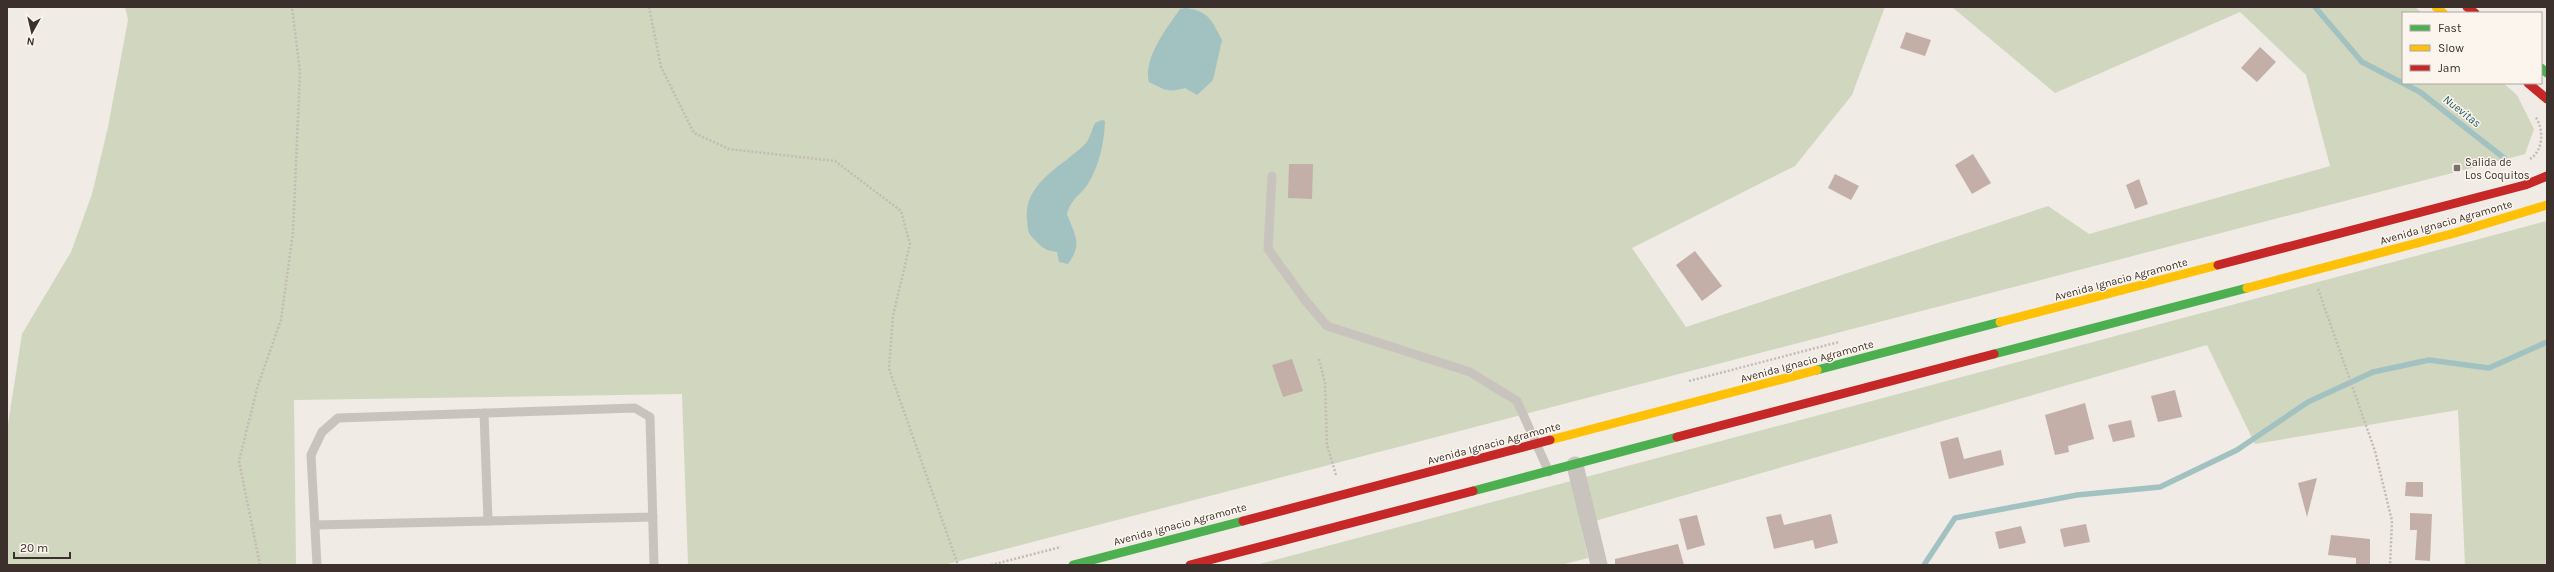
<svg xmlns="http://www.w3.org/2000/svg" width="2554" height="572" font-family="Karla,sans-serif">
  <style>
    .green { fill: #d1d6bf }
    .water { fill: #a1c2c1 }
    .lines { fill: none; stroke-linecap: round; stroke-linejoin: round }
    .stream { stroke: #a1c2c1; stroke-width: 5.5 }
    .building { fill: #c3afa7 }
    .path { stroke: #c2bbb6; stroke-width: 2.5; stroke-dasharray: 2 2; stroke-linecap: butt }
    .lane { stroke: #c9c3be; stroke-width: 9 }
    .street { stroke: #c9c3be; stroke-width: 17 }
    .fast { stroke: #4caf50; stroke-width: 9 }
    .slow { stroke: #ffc107; stroke-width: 9 }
    .jam { stroke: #c62828; stroke-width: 9 }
    .poi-dot { fill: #7a716c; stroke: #fbf5ee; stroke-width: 1.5 }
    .labels { text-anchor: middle; stroke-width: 3; stroke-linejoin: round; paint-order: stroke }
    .poi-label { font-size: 11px; fill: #3b302b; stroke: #fbf5ee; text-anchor: start }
    .street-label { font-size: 11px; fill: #3b302b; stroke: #fbf5ee }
    .water-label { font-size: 12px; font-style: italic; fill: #1f5a5e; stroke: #fbf5ee }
  </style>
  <rect width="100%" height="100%" fill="#f0ebe5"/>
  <!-- green -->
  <g class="green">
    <polygon points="125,7 1885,7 1852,95 1795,166 1632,248 1686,327 2048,206 2089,234 2330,166 2306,75 2240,12 2055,93 1952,7 2415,7 2422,13 2403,13 2403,83 2503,83 2517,95 2534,129 2525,154 944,565 688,565 682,394 294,400 296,565 7,565 7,431 22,334 71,252 92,194 108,127 128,20"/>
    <polygon points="2547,221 2547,565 2465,565 2458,410 2255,444 2207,345 1581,525 1588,558 1561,565 1256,565"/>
  </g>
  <!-- water -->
  <g class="water">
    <path d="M1186,8C1209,11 1212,21 1222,40L1213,80L1197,95L1185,88C1168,93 1165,90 1149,82C1143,58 1167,28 1180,9Z"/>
    <path d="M1102,120L1105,121C1104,143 1100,164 1088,184C1079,197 1072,197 1067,214C1075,236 1083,243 1068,264L1059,262L1057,252C1043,250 1042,247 1032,237C1027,232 1028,227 1027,220C1023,182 1064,166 1086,143C1090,138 1092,129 1095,123Z"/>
  </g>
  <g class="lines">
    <!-- stream -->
    <g class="stream">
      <polyline points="2315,7 2362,62 2420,92 2504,158"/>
      <polyline points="1924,565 1955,518 2077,495 2160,487 2237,450 2308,402 2373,372 2429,360 2489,368 2547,342"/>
    </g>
  </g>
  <!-- building -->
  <g class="building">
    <polygon points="1906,32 1931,40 1925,56 1900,48"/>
    <polygon points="2260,47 2276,62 2257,82 2241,68"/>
    <polygon points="1973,154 1991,183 1972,194 1955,165"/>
    <polygon points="1289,164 1313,164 1312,199 1288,198"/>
    <polygon points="1835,174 1859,186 1851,200 1828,188"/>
    <polygon points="2139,179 2148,204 2135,209 2126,185"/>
    <polygon points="1695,251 1722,286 1702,301 1676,265"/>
    <polygon points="1292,359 1303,391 1283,397 1272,365"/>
    <polygon points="2175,390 2182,417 2158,422 2151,396"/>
    <polygon points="2085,403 2094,439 2068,446 2069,452 2055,455 2045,415"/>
    <polygon points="2131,420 2135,437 2113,442 2108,425"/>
    <polygon points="1958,437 1964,459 2001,450 2004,465 1949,479 1940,442"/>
    <polygon points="2317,478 2307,517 2298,483"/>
    <polygon points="2406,482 2423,482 2423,497 2405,496"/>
    <polygon points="2410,513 2432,514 2430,561 2415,560 2417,530 2410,530"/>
    <polygon points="1781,514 1784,525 1831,514 1838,543 1815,549 1813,540 1774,549 1766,517"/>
    <polygon points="1697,515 1705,545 1687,550 1679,519"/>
    <polygon points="2086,524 2090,542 2064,547 2060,529"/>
    <polygon points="2021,526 2026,543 1999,549 1995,532"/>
    <polygon points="2331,535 2370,539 2370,565 2356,565 2356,558 2328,555"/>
    <polygon points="1678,544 1684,565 1615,565 1615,559"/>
  </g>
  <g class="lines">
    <!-- path -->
    <g class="path">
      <polyline points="649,7 661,67 694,133 729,149 835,161 901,211 910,244 893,316 889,369 958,565"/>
      <path d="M2530,159C2544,150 2544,129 2535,116"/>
      <polyline points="2318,289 2375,451 2392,521 2390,565"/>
      <polyline points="1319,359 1325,383 1327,445 1336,475"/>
      <polyline points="1689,381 1839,342"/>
      <polyline points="260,565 239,461 258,385 281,320 293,232 300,72 292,7"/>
      <polyline points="991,565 1061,547"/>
    </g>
    <!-- lane -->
    <g class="lane">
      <polyline points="1272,176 1268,249 1305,300 1327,326 1470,372 1517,401 1549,472"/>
      <polyline points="484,413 488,521"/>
      <polyline points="315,525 653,517"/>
      <polyline points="317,565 311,455 322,432 338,418 635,408 650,417 654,565"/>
    </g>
    <!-- street -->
    <polyline class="street" points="1575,465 1599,565"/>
    <!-- fast -->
    <g class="fast">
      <polyline points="2541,68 2547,73"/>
      <polyline points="1994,354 2247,288"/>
      <polyline points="1817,370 2000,322"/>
      <polyline points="1473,491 1677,437"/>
      <polyline points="1073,565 1243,521"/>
    </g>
    <!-- slow -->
    <g class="slow">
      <polyline points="2436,7 2443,13"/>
      <polyline points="2247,288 2455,233 2547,205"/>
      <polyline points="2000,322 2218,265"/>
      <polyline points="1550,440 1817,370"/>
    </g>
    <!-- jam -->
    <g class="jam">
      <polyline points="2467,7 2475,13"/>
      <polyline points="2528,83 2547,99"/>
      <polyline points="2218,265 2525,185 2547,176"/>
      <polyline points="1677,437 1994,354"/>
      <polyline points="1243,521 1550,440"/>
      <polyline points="1190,565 1473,491"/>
    </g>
  </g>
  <!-- markers -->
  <rect class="poi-dot" x="2453" y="164" width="8" height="8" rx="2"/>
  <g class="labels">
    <!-- poi labels -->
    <g class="poi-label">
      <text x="2465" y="166">Salida de<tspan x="2465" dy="13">Los Coquitos</tspan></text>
    </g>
    <!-- street labels -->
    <g class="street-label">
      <text transform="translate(2446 222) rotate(-16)" y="4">Avenida Ignacio Agramonte</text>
      <text transform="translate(2121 279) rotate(-15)" y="4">Avenida Ignacio Agramonte</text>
      <text transform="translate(1807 361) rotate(-15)" y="4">Avenida Ignacio Agramonte</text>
      <text transform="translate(1494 443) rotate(-15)" y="4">Avenida Ignacio Agramonte</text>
      <text transform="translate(1180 524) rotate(-15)" y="4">Avenida Ignacio Agramonte</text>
    </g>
    <!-- water labels -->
    <g class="water-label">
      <text transform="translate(2462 111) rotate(38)" y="4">Nuevitas</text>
    </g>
  </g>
  <!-- border -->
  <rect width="2554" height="572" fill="none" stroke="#3b302b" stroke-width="16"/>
  <!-- legend -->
  <rect x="2402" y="12" width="140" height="72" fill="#fbf5ee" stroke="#aea6a0"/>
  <rect x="2410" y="25" width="20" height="6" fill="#4caf50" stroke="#aea6a0"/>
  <text x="2438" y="32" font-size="12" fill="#3b302b">Fast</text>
  <rect x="2410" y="45" width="20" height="6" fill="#ffc107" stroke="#aea6a0"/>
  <text x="2438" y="52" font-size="12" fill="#3b302b">Slow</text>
  <rect x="2410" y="65" width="20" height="6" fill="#c62828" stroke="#aea6a0"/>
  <text x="2438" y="72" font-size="12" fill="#3b302b">Jam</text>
  <!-- north arrow -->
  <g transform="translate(32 32) rotate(188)" stroke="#fbf5ee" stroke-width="3" paint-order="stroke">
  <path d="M0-3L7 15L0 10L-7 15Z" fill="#3b302b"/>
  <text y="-6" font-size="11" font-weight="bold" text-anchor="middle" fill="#3b302b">N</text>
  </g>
  <!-- scale -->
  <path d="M14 552v6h56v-6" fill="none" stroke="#3b302b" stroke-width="2"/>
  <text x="20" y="552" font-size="12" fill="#3b302b" stroke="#fbf5ee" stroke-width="3" paint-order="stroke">20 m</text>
</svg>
